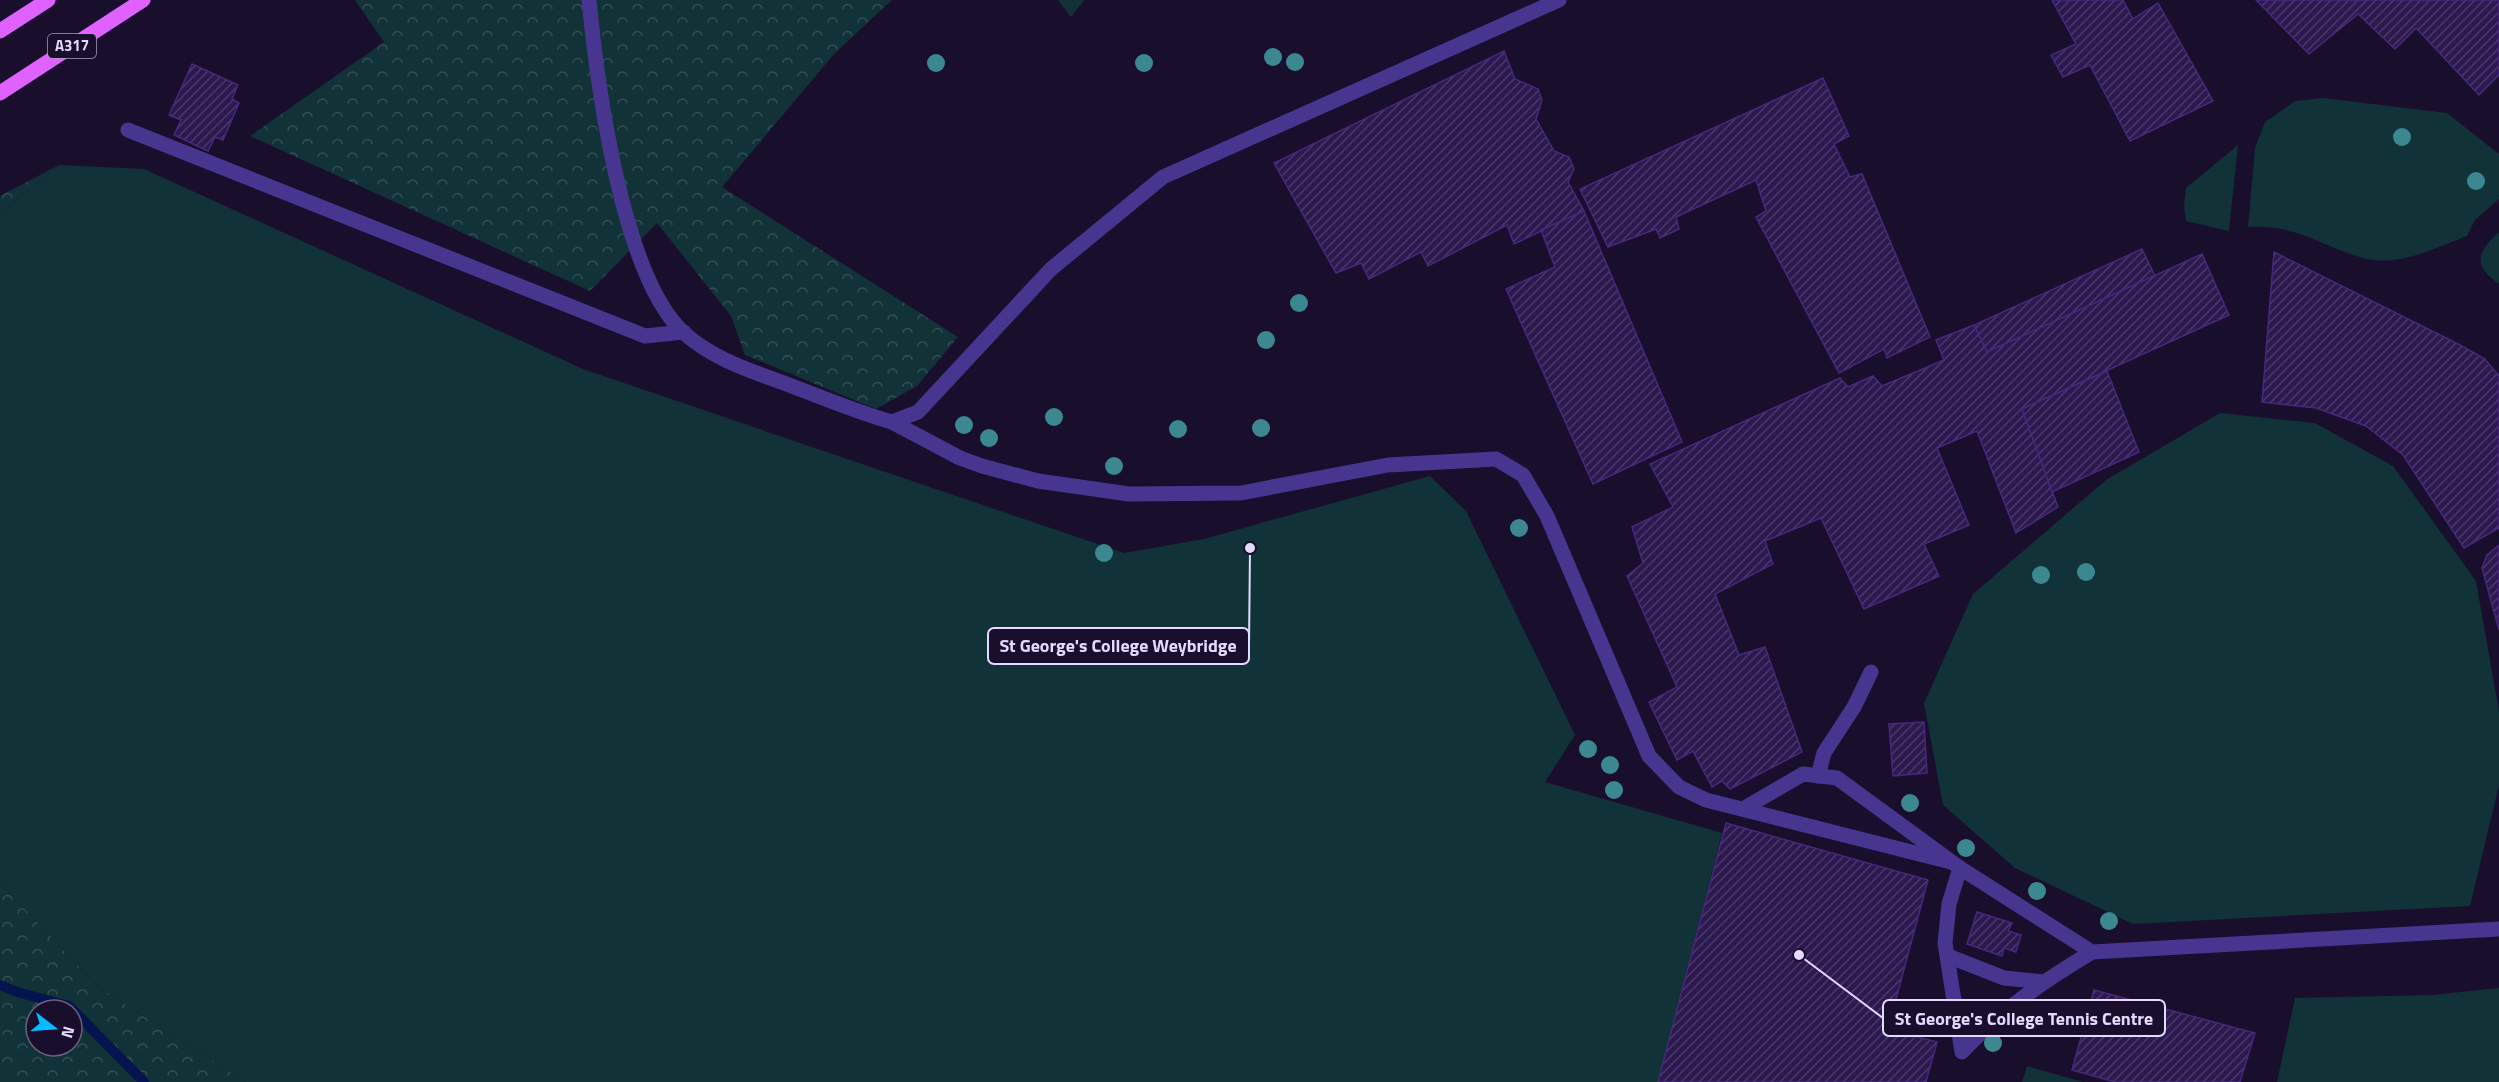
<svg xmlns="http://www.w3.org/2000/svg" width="2499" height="1082" font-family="'Titillium Web',sans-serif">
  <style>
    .green { fill: #113237 }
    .forest { fill: url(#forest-crowns); fill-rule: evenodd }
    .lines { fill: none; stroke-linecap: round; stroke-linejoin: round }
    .stream { stroke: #05134f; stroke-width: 10 }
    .building { fill: url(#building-hatch); stroke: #47287e; stroke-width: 1.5 }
    .minor { stroke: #483590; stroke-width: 15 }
    .major { stroke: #df61ff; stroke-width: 15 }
    .tree { fill: #3c8890 }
    .labels { text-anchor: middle; stroke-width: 4.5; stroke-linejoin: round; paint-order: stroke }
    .shield { fill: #190e2c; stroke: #a79dc0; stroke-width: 1.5 }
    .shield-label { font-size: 15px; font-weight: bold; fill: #e4daff }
    .leader { fill: none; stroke: #e4daff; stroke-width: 2 }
    .callout-dot { fill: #e4daff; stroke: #190e2c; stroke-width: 2 }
    .callout { fill: #190e2c; stroke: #e4daff; stroke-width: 2 }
    .callout-label { font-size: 18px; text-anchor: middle; font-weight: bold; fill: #e4daff }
  </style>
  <defs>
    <pattern id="forest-crowns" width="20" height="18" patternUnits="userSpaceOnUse" patternTransform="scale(1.5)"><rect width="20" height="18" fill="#113237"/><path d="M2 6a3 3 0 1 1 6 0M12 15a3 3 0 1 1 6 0" fill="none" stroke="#344f55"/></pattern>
    <pattern id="building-hatch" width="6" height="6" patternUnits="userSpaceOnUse" patternTransform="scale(1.5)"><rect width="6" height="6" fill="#2d184f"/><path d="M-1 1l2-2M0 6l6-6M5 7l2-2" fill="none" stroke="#4b3969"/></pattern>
  </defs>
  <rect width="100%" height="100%" fill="#190e2c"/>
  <!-- green -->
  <g class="green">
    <path d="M2323,98L2447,113L2499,154V199L2475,220L2467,236C2435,248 2397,268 2363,258C2320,246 2297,224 2248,227L2255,148L2265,122L2295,101Z"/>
    <polygon points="2238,145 2229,231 2186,221 2184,204 2186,188"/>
    <polygon points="59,165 144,169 583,369 1124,553 1204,539 1430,476 1466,511 1575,735 1545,782 1722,833 1658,1082 246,1082 99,987 0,883 0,213"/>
    <path d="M2499,232V284C2473,266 2476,253 2499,232Z"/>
    <polygon points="2220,413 2315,423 2393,466 2476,581 2499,712 2499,785 2470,906 2133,924 2015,868 1943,805 1924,703 1973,594 2106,480"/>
    <polygon points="2499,988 2499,1082 2277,1082 2295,998 2432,995"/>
    <polygon points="2027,1066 2083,1082 2022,1082"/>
  </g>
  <!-- forest -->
  <g class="forest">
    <polygon points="355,0 892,0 835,53 722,187 958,337 917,386 876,409 745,355 731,316 657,223 590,291 250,136 384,42"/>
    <polygon points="1058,0 1084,0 1071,17"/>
    <polygon points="59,165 0,213 0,196"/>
    <path d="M0,883L99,987L246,1082H0ZM36,1010H72V1046H36Z"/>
  </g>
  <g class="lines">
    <!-- stream -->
    <polyline class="stream" points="0,985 17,992 69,1006 144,1082"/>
  </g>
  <!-- building -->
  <g class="building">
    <polygon points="2052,0 2123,0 2133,19 2158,3 2213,101 2130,141 2090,65 2063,77 2051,55 2076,44"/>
    <polygon points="2256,0 2499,0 2499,75 2479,95 2416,28 2395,49 2358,14 2309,54"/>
    <polygon points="1504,51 1515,79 1538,89 1542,100 1536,119 1554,151 1569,157 1574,169 1568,182 1584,211 1514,244 1507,225 1428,266 1421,252 1369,279 1361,263 1336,273 1274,163"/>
    <polygon points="192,64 238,85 232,99 239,103 223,140 215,137 208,151 174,135 181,120 169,115"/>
    <polygon points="1823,78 1849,136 1834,144 1850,177 1862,174 1930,337 1887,358 1884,349 1839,373 1756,217 1766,211 1756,180 1676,217 1679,229 1660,238 1656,229 1608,247 1580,189"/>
    <polygon points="1584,211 1682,442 1593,484 1506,289 1555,267 1541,230"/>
    <polygon points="2142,249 2155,276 1987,352 1974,325"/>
    <polygon points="2274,252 2460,345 2485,359 2499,376 2499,528 2464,548 2403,455 2366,426 2316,408 2262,402"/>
    <polygon points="2202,254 2229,315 2022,409 2058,507 2016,533 1977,431 1937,448 1969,525 1924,544 1939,576 1864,609 1821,518 1765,541 1773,564 1715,594 1739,655 1765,647 1802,752 1730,789 1722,781 1712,787 1693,751 1677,760 1649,702 1677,687 1627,576 1643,563 1632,527 1673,507 1650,464 1840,378 1848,387 1873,376 1882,386 1944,360 1936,340 1974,325 1987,352"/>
    <polygon points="2107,371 2139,452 2052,492 2022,409"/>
    <polygon points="2499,545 2499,630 2482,568 2487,555"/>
    <polygon points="1924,722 1927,773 1893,776 1889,724"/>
    <polygon points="1726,823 1928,880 1888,1029 1937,1042 1926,1082 1658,1082"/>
    <polygon points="1977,912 2012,923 2008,931 2021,935 2016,952 2004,948 2002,956 1967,944"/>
    <polygon points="2094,990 2255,1033 2240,1082 2115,1082 2072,1070"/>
  </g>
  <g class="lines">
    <!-- minor -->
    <g class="minor">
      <path d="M589,0C597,83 622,277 684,333C714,360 752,371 789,385C824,398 857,412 892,422"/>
      <polyline points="1559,0 1163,177 1051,269 918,412 892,422 960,458 982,466 1038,481 1129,494 1241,493 1388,465 1496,459 1523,475 1547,516 1649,756 1679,787 1706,800 1951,862"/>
      <polyline points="128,130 645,336 684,332"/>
      <polyline points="1818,776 1824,753 1854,707 1871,672"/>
      <polyline points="1743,809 1803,774 1837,778 1960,868 2092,952 2499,929"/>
      <path d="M1960,868L1949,904L1945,943L1962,1052C2000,1011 2045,980 2092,952"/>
      <polyline points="1948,956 2004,978 2044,982"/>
    </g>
    <!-- major -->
    <g class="major">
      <polyline points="0,31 48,0"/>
      <polyline points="0,93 143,0"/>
    </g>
  </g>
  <!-- trees -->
  <g class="tree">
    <circle cx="1273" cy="57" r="9"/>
    <circle cx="1295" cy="62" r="9"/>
    <circle cx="936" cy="63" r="9"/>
    <circle cx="1144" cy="63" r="9"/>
    <circle cx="2402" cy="137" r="9"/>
    <circle cx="2476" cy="181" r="9"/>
    <circle cx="1299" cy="303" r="9"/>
    <circle cx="1266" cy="340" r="9"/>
    <circle cx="1054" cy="417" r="9"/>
    <circle cx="964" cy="425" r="9"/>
    <circle cx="1261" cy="428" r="9"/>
    <circle cx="1178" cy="429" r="9"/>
    <circle cx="989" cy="438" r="9"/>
    <circle cx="1114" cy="466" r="9"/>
    <circle cx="1519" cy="528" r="9"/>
    <circle cx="1104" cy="553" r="9"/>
    <circle cx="2086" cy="572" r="9"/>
    <circle cx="2041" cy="575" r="9"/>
    <circle cx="1588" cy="749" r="9"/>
    <circle cx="1610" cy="765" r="9"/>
    <circle cx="1614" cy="790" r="9"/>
    <circle cx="1910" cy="803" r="9"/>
    <circle cx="1966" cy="848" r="9"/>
    <circle cx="2037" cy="891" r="9"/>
    <circle cx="2109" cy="921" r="9"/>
    <circle cx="1924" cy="1008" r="9"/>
    <circle cx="1993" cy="1043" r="9"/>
  </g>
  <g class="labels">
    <!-- shield labels -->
    <rect class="shield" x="48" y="34" width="48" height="24" rx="4.5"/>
    <g class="shield-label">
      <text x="72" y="51">A317</text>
    </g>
  </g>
  <!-- callouts -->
  <path class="leader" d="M1250 548L1249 646M1799 955L1883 1018"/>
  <g class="callout-dot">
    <circle cx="1250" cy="548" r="6"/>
    <circle cx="1799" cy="955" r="6"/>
  </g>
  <g class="callout">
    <rect x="988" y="628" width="261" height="36" rx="6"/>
    <rect x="1883" y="1000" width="282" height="36" rx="6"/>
  </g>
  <g class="callout-label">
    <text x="1118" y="652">St George's College Weybridge</text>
    <text x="2024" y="1025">St George's College Tennis Centre</text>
  </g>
  <!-- north arrow -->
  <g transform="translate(54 1028) rotate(107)"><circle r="28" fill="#190e2c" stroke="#6a6080" stroke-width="1.5"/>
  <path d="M0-4.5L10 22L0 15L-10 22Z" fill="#06bbff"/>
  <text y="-9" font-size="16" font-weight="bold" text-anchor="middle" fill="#e4daff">N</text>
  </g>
</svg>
